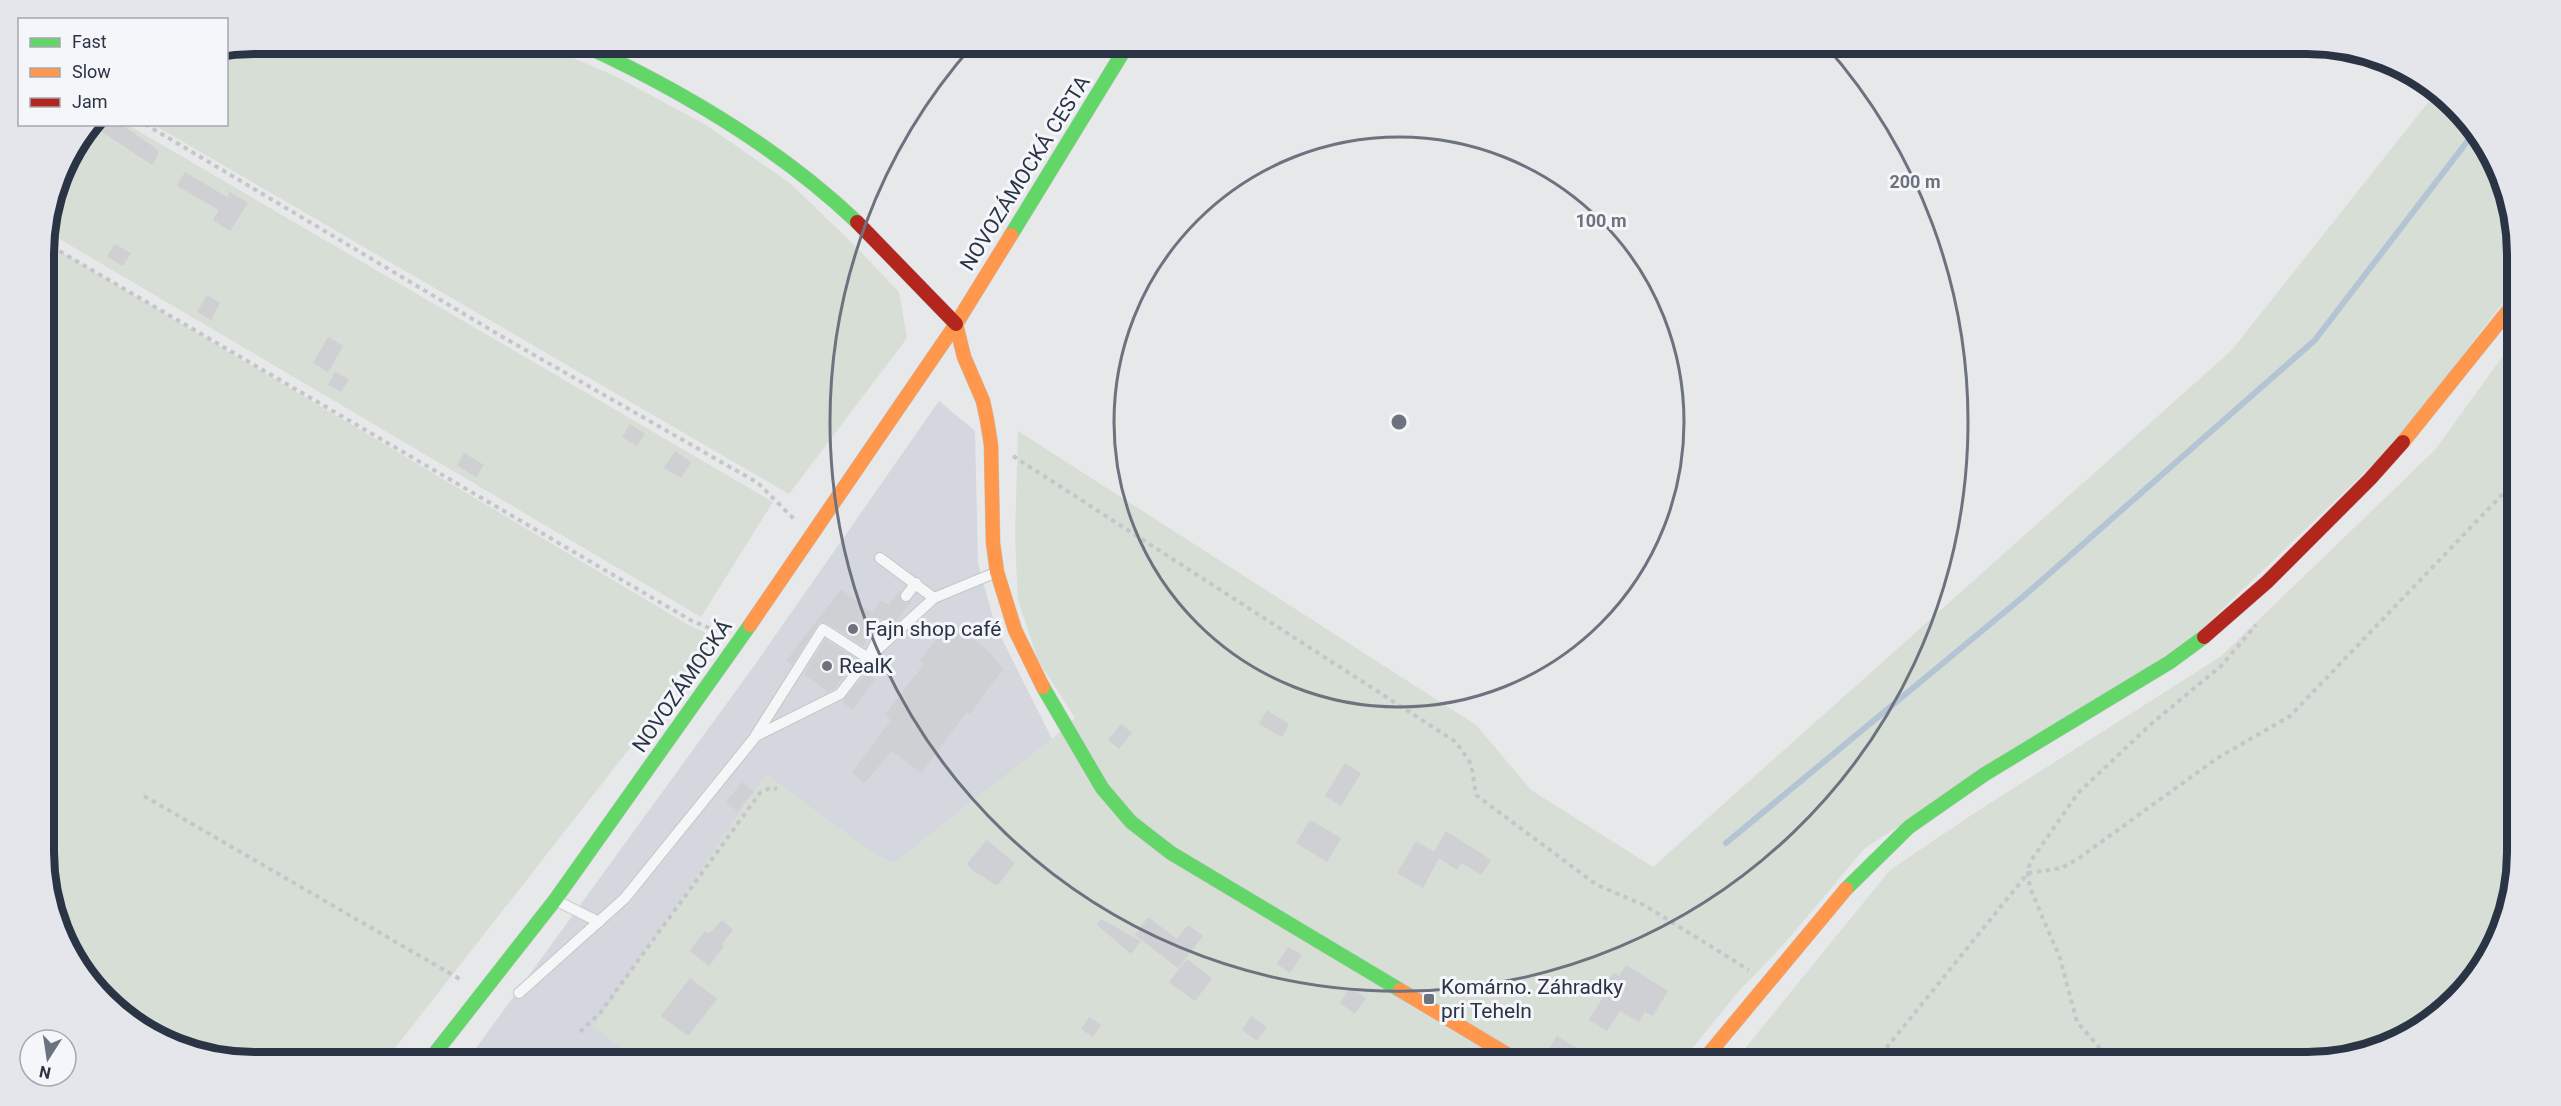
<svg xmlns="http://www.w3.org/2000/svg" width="2561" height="1106" font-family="Roboto,sans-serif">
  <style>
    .built { fill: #d4d7dd }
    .green { fill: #d6ded6 }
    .water { fill: #b4c4d5 }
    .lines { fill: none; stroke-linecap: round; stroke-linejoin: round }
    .stream { stroke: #b4c4d5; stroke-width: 6 }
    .building { fill: #ced0d3 }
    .lane-casing { stroke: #c4c6c8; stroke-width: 12 }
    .fast-casing { stroke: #c4c6c8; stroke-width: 15 }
    .slow-casing { stroke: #c4c6c8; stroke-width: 15 }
    .jam-casing { stroke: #c4c6c8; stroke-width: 15 }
    .path { stroke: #c5c6ca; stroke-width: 4; stroke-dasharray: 4.5 4.5; stroke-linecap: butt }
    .lane { stroke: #f5f6f7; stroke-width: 10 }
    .fast { stroke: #63d668; stroke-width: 14 }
    .slow { stroke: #ff974d; stroke-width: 14 }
    .jam { stroke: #b3261e; stroke-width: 14 }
    .ring { fill: none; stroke: #6c737f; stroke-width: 3 }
    .poi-dot { fill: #6c737f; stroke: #f4f6f9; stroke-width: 2 }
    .labels { text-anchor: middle; stroke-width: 6; stroke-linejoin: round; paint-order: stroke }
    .street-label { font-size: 21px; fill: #2b3445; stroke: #f4f6f9 }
    .poi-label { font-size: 21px; fill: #2b3445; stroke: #f4f6f9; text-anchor: start }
    .rim { fill: none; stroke: #2b3445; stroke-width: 8 }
    .centre { fill: #6c737f; stroke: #f4f6f9; stroke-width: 3 }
    .ring-label { font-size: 18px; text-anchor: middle; font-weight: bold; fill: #6c737f; stroke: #f4f6f9; stroke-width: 6; stroke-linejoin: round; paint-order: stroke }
  </style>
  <rect width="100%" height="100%" fill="#e6e8ea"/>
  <!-- built -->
  <polygon class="built" points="939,401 975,431 978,563 995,625 1052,739 894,863 876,855 593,1026 643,1062 466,1062 754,666"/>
  <!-- green -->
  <g class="green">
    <polygon points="254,44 540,44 615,76 706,125 791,184 853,244 899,292 907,338 789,494 154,125 226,124 227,49"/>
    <polygon points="2434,95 2474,126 2516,227 2516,286 2393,445 2189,641 1865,848 1784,944 1739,991 1681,1062 643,1062 593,1027 766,774 876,855 894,863 1052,739 1075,718 1038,660 1018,600 1015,538 1018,431 1476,725 1531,790 1653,867 2232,350"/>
    <polygon points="93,125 128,125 773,502 701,617 46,231 65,161"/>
    <polygon points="44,242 687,624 716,638 384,1062 254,1062 174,1047 87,981 45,880"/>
    <polygon points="2516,338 2517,853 2502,932 2455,993 2428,1017 2375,1051 2321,1062 1734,1062 1890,870 1973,814 2220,657 2435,450"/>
  </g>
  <!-- water -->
  <polygon class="water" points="2455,993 2435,1019 2378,1050 2428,1017"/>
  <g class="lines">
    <!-- stream -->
    <polyline class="stream" points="1726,843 2024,596 2315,340 2476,130"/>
  </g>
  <!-- building -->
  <g class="building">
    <polygon points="121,124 158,150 158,156 152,165 92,125"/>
    <polygon points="185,172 227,197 230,192 248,203 230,231 213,220 219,210 177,186"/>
    <polygon points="115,244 131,253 123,266 107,256"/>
    <polygon points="207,295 220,303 211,320 197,312"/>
    <polygon points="328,337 343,346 328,372 313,363"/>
    <polygon points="335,372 349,379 341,392 328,385"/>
    <polygon points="630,424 645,434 637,446 622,437"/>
    <polygon points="675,451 691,462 681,478 664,468"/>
    <polygon points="464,453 484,465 476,477 457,465"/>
    <polygon points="841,589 872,613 881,601 889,605 900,590 901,602 906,603 913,600 892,626 889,619 880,619 863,646 827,623 819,623 792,665 786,661"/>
    <polygon points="946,627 973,639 987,650 1003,669 970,714 966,713 921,773 892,751 864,783 852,773 891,720 885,715 924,664 920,661"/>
    <polygon points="825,639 855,658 852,662 854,664 835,688 828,692 804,674"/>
    <polygon points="866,673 875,679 853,710 842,702"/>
    <polygon points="1267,710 1289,724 1282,737 1259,724"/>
    <polygon points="1121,724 1132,733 1119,749 1108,740"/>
    <polygon points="1345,763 1361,773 1341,806 1325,796"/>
    <polygon points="742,782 754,792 737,811 726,802"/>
    <polygon points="1310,820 1341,838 1327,862 1296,843"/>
    <polygon points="1446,831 1491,860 1481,875 1462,863 1457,870 1439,858 1423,888 1397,873 1416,841 1434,852"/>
    <polygon points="987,840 1015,863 997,886 972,870 967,864"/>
    <polygon points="1148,917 1177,939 1188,925 1203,936 1178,968 1135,935"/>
    <polygon points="1101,919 1141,941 1131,954 1097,925"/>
    <polygon points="722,920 733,930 722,944 724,946 709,966 690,951 705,931 709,934"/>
    <polygon points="1288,947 1302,955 1290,973 1277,964"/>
    <polygon points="1187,959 1212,978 1195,1001 1169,982"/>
    <polygon points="1626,965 1668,991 1653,1016 1645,1012 1639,1022 1620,1011 1607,1031 1589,1020 1608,989 1604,987 1613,973 1619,976"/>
    <polygon points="690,978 717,999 688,1036 661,1016"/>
    <polygon points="1350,987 1366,998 1355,1014 1340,1003"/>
    <polygon points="1251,1016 1267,1027 1257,1041 1242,1030"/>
    <polygon points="1089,1017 1101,1025 1093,1037 1081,1029"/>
    <polygon points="1557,1036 1601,1062 1571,1062 1549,1049"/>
  </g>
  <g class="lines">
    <defs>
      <g id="lane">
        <polyline points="880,558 934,598"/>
        <polyline points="906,596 916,583"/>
        <polyline points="756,735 823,629 868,658 885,625"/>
        <polyline points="559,902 599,922"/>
        <polyline points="519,993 625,898 756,736 840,694 868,658 934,598 997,572"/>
      </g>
      <g id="fast">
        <path d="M581,44C681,90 777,146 857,222"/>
        <polyline points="1011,235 1128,44"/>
        <polyline points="1043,687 1102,788 1131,822 1171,853 1400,990"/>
        <polyline points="1846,889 1909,827 1985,774 2170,662 2204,637"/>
        <polyline points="428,1062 555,900 750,625"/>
      </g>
      <g id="slow">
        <polyline points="956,324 964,357 983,401 987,420 991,445 993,543 997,572 1015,630 1043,687"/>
        <polyline points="2403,442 2516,301"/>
        <polyline points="750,625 956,324 1011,235"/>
        <polyline points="1400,990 1520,1062"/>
        <polyline points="1702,1062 1846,889"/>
      </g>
      <g id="jam">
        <polyline points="857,222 956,324"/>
        <polyline points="2204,637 2267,582 2370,479 2403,442"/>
      </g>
    </defs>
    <!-- lane casing -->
    <use href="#lane" class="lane-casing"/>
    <!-- fast casing -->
    <use href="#fast" class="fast-casing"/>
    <!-- slow casing -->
    <use href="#slow" class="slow-casing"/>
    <!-- jam casing -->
    <use href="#jam" class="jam-casing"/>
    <!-- path -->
    <g class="path">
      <polyline points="145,124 501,336 758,483 794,519"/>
      <polyline points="44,242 692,621 717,631"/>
      <polyline points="1013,456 1456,742 1471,764 1476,795 1597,885 1644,905 1749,970"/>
      <polyline points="144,796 463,981"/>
      <polyline points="580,1032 600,1013 760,793 770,788 777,789"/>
      <polyline points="1875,1062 2028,873 2062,868 2079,858 2216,759 2290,716 2516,480"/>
      <polyline points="2112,1062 2077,1022 2060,958 2030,888 2028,873 2030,862 2078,793 2150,725 2221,666 2256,625"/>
    </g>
    <!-- lane -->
    <use href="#lane" class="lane"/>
    <!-- fast -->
    <use href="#fast" class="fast"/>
    <!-- slow -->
    <use href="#slow" class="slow"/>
    <!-- jam -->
    <use href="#jam" class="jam"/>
  </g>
  <!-- distance rings -->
  <g class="ring">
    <circle cx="1399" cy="422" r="285"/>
    <path d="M1825 45A569 569 0 1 1 973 45"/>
  </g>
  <!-- markers -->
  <g class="poi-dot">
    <circle cx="853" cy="629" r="6"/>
    <circle cx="827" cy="666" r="6"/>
    <rect x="1423" y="993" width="12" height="12" rx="3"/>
  </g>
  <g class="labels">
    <!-- street labels -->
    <g class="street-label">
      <text transform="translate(1025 173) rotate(-58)" y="7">NOVOZÁMOCKÁ CESTA</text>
      <text transform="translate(682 686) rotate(-55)" y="7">NOVOZÁMOCKÁ</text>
    </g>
    <!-- poi labels -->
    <g class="poi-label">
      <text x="865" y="636">Fajn shop café</text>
      <text x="839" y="673">RealK</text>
      <text x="1441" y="994">Komárno. Záhradky<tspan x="1441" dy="24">pri Teheln</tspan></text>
    </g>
  </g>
  <!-- crop -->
  <path d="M0 0H2561V1106H0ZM254 54H2307A200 200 0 0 1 2507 254V852A200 200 0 0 1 2307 1052H254A200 200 0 0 1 54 852V254A200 200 0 0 1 254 54Z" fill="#e4e6eb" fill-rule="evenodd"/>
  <path class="rim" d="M254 54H2307A200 200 0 0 1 2507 254V852A200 200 0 0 1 2307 1052H254A200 200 0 0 1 54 852V254A200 200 0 0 1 254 54Z"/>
  <circle cx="1399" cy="422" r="9" class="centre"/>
  <g class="ring-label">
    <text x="1915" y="188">200 m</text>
    <text x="1601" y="227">100 m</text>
  </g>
  <!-- legend -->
  <rect x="18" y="18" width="210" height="108" fill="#f4f6f9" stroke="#a4a8b1" stroke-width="1.5"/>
  <rect x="30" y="38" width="30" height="9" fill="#63d668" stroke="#a4a8b1" stroke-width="1.5"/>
  <text x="72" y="48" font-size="18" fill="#2b3445">Fast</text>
  <rect x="30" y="68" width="30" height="9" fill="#ff974d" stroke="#a4a8b1" stroke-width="1.5"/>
  <text x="72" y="78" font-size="18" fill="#2b3445">Slow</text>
  <rect x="30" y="98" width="30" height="9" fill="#b3261e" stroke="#a4a8b1" stroke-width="1.5"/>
  <text x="72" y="108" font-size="18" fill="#2b3445">Jam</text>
  <!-- north arrow -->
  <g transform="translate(48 1058) rotate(192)"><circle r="28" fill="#f4f6f9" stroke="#a4a8b1" stroke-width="1.5"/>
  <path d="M0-4.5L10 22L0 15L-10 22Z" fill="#6c737f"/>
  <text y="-9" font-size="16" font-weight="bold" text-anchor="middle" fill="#2b3445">N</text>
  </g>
</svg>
